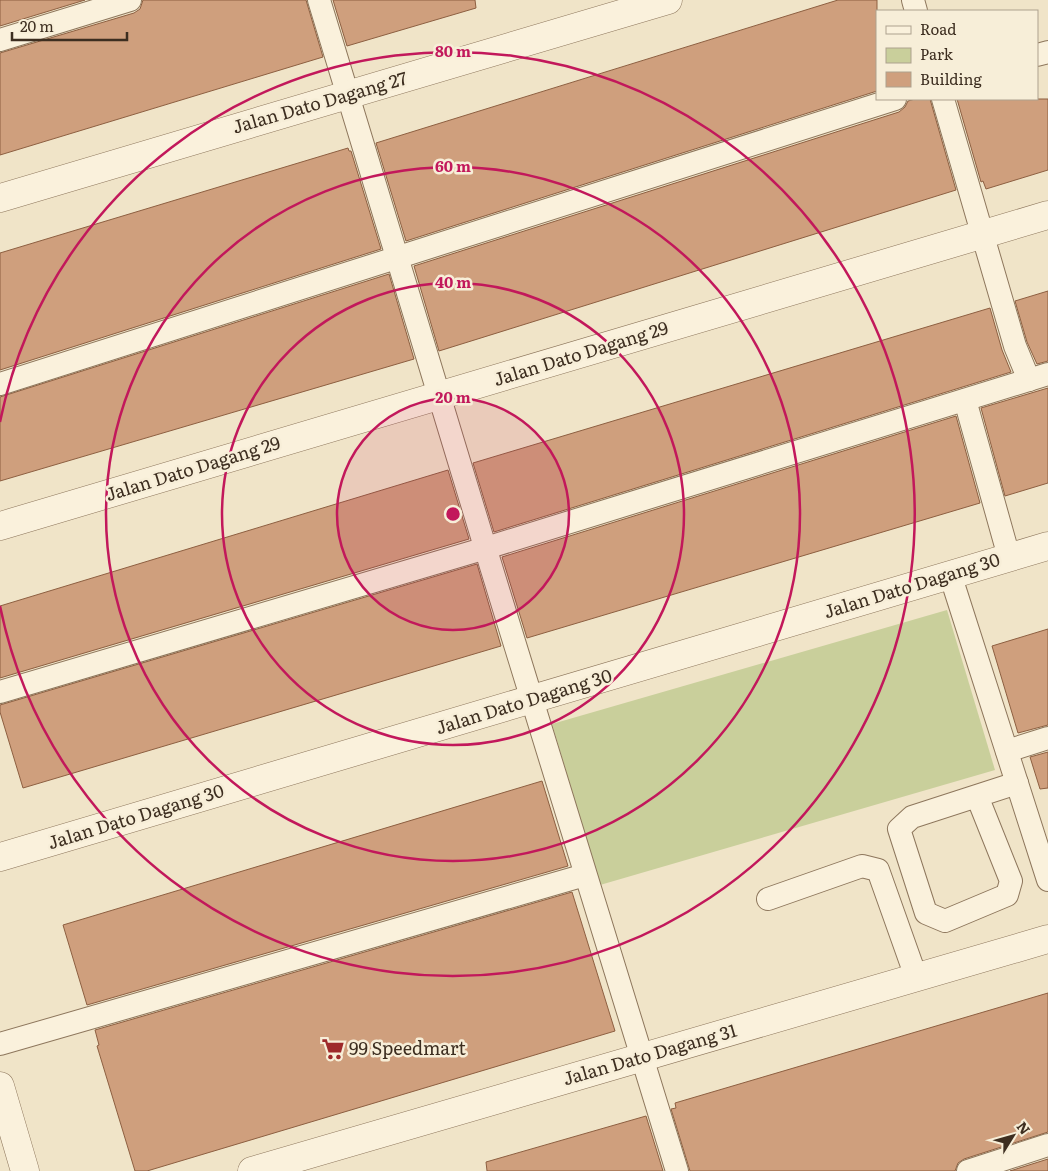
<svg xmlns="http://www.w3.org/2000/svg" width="1048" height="1171" font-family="Literata,serif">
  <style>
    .green { fill: #c9cf9b }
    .building { fill: #cf9f7d; stroke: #8d5f41 }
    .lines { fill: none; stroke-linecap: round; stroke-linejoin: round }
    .service-casing { stroke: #8d765c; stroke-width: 24 }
    .minor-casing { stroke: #8d765c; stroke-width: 29 }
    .service { stroke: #faf1dc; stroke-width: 22 }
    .minor { stroke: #faf1dc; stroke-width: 28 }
    .ring { fill: none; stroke: #c2185b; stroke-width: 2.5 }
    .labels { text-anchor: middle; stroke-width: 5; stroke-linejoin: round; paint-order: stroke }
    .street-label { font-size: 18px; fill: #3d2e20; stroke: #f7eed8 }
    .poi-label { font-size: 18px; fill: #3d2e20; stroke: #f7eed8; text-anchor: start }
    .centre { fill: #c2185b; stroke: #f7eed8; stroke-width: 2.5 }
    .ring-label { font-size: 15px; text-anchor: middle; font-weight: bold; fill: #c2185b; stroke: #f7eed8; stroke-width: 5; stroke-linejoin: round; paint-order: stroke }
  </style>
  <rect width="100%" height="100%" fill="#f0e4c8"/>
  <!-- green -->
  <polygon class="green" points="947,610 995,770 600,885 552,724"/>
  <!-- building -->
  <g class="building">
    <polygon points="0,0 85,0 0,26"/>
    <polygon points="143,0 306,0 323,57 0,155 0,53 134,13 140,9"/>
    <polygon points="333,0 475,0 476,8 347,46"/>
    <polygon points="838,0 877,0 877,91 406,241 376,143"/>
    <polygon points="915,99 930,99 956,190 439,351 414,266 899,112 905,107 908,101"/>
    <polygon points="957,99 1048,99 1048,170 986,189 983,181 981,182"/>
    <polygon points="348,148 349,151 351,151 381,249 0,370 0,253"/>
    <polygon points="389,274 414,359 0,481 0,397"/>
    <polygon points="1048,291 1048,361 1037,364 1027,342 1015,301"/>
    <polygon points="990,308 1002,350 1011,372 494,532 473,463"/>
    <polygon points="1048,388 1048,483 1005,496 981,408"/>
    <polygon points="956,416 980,503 527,638 502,557"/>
    <polygon points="448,470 469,539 0,678 0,606"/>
    <polygon points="477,564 501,646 23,788 0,712 0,705"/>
    <polygon points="1048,629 1048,725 1018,733 992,646"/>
    <polygon points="1048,752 1048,788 1040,789 1030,757"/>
    <polygon points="542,781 568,866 87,1005 63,925"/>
    <polygon points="572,892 615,1031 147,1171 135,1171 97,1046 99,1045 95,1030"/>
    <polygon points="1048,993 1048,1132 964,1159 958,1163 955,1171 690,1171 671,1109 676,1108 675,1103"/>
    <polygon points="646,1116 663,1171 487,1171 486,1162"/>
    <polygon points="1048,1159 1048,1171 1010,1171"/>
  </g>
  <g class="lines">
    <defs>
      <g id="service">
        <path d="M319,0C438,390 555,782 677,1171"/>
        <polyline points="913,0 916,11"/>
        <polyline points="0,40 130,0"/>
        <polyline points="1037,55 1048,52"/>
        <polyline points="943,99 1015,346 1029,380"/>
        <polyline points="0,384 895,99"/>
        <polyline points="965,400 1009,557"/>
        <polyline points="950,574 1048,880"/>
        <polyline points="0,692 486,548 1048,374"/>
        <polyline points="1007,751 1048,738"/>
        <polyline points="977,796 1011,881 1007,895 945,921 926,913 899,829 912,817 1017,783"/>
        <polyline points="768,899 862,866 878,870 916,977"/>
        <polyline points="0,1044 585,875"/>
        <polyline points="968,1171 1048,1145"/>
      </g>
      <g id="minor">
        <polyline points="0,198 668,0"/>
        <polyline points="0,526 1048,215"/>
        <polyline points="0,857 1048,546"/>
        <polyline points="0,1086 25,1171"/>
        <polyline points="252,1171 1048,939"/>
      </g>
    </defs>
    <!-- service casing -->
    <use href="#service" class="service-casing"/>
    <!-- minor casing -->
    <use href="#minor" class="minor-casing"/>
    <!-- service -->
    <use href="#service" class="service"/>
    <!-- minor -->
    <use href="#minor" class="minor"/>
  </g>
  <!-- distance rings -->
  <circle cx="453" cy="514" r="116" fill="#c2185b" fill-opacity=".12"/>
  <g class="ring">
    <circle cx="453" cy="514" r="116"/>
    <circle cx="453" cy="514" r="231"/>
    <circle cx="453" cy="514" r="347"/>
    <path d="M0 422A462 462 0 1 1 0 606"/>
  </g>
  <!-- icons -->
  <defs>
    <symbol id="supermarket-bare" viewBox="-9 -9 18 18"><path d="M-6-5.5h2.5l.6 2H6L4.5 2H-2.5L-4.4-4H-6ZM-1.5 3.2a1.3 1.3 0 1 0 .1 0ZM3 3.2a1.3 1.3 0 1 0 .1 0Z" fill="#9e2a2b" stroke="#f7eed8" stroke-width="2.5" paint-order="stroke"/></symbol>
  </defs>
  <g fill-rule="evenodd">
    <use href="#supermarket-bare" x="317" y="1033" width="32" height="32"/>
  </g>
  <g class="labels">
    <!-- street labels -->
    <g class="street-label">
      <text transform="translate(320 103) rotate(-16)" y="6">Jalan Dato Dagang 27</text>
      <text transform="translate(581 354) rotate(-17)" y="6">Jalan Dato Dagang 29</text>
      <text transform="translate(193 469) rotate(-17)" y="6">Jalan Dato Dagang 29</text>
      <text transform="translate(912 586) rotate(-17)" y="6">Jalan Dato Dagang 30</text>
      <text transform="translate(524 702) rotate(-17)" y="6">Jalan Dato Dagang 30</text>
      <text transform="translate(136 817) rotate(-17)" y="6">Jalan Dato Dagang 30</text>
      <text transform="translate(650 1055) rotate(-16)" y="6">Jalan Dato Dagang 31</text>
    </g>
    <!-- poi labels -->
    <g class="poi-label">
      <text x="349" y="1055">99 Speedmart</text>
    </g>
  </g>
  <circle cx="453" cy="514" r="8" class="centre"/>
  <g class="ring-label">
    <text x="453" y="57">80 m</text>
    <text x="453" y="172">60 m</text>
    <text x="453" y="288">40 m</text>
    <text x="453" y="403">20 m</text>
  </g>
  <!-- legend -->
  <rect x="876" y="10" width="162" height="90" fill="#f7eed8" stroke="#ada18e"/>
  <rect x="886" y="26" width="25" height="8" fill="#faf1dc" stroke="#ada18e"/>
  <text x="920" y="35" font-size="15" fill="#3d2e20">Road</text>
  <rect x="886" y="48" width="25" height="15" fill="#c9cf9b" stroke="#ada18e"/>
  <text x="920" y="60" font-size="15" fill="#3d2e20">Park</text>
  <rect x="886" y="72" width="25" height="15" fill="#cf9f7d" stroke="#ada18e"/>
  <text x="920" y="85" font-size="15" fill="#3d2e20">Building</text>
  <!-- north arrow -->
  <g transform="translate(1013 1136) rotate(53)" stroke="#f7eed8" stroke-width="4" paint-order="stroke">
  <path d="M0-4L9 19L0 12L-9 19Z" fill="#3d2e20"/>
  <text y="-8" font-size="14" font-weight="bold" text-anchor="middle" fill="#3d2e20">N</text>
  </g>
  <!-- scale -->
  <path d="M12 32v8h115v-8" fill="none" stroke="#3d2e20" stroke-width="2.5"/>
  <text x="20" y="32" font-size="15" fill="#3d2e20" stroke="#f7eed8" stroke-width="4" paint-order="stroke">20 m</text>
</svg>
